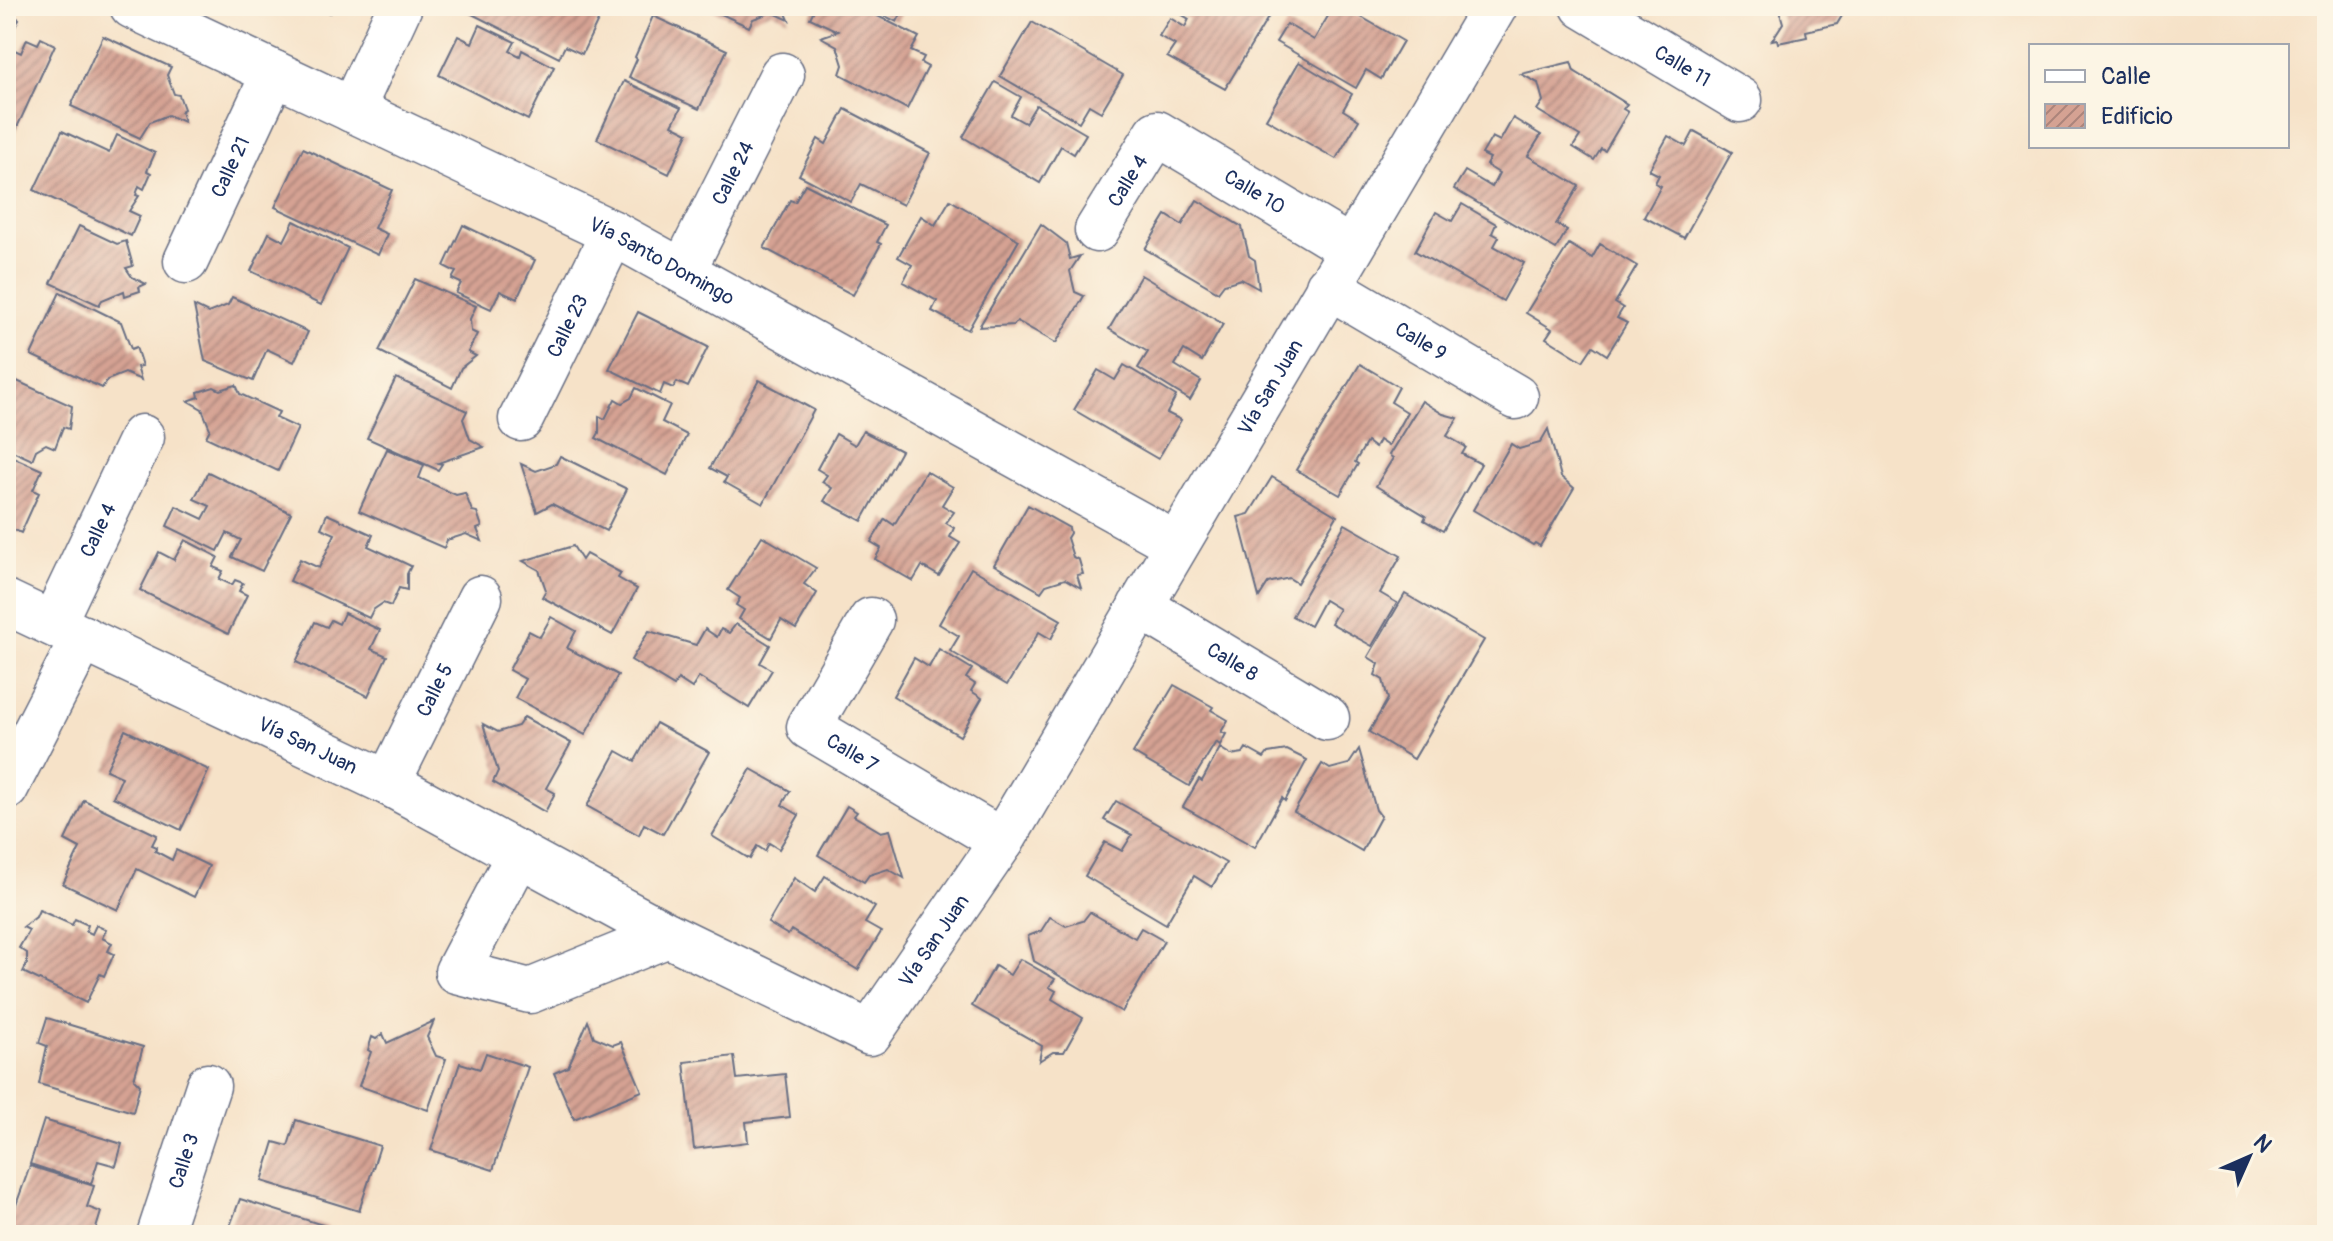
<svg xmlns="http://www.w3.org/2000/svg" width="2333" height="1241" font-family="Pangolin,sans-serif">
  <style>
    .building { fill: url(#building-hatch) }
    .lines { fill: none; stroke-linecap: round; stroke-linejoin: round }
    .minor-casing { stroke: #686e83; stroke-width: 47 }
    .minor { stroke: #fff; stroke-width: 44 }
    .labels { text-anchor: middle; stroke-width: 6; stroke-linejoin: round; paint-order: stroke }
    .street-label { font-size: 20px; fill: #1b2f5e; stroke: #fcf5e5 }
  </style>
  <defs>
    <pattern id="building-hatch" width="6" height="6" patternUnits="userSpaceOnUse" patternTransform="scale(2)"><rect width="6" height="6" fill="#d5a293"/><path d="M-1 1l2-2M0 6l6-6M5 7l2-2" fill="none" stroke="#ac847b"/></pattern>
  </defs>
  <rect width="100%" height="100%" fill="#fcf5e5"/>
  <filter id="ink" filterUnits="userSpaceOnUse"><feTurbulence type="fractalNoise" baseFrequency=".0125" numOctaves="2"/><feDisplacementMap in="SourceGraphic" scale="16" xChannelSelector="R" yChannelSelector="G"/><feConvolveMatrix kernelMatrix="1 2 1 2 8 2 1 2 1" color-interpolation-filters="sRGB"/></filter>
  <filter id="wash" filterUnits="userSpaceOnUse"><feTurbulence type="fractalNoise" baseFrequency=".006" numOctaves="4" result="noise"/><feDisplacementMap in="SourceGraphic" scale="32" xChannelSelector="R" yChannelSelector="G"/><feGaussianBlur stdDeviation="1.8" result="paint"/><feColorMatrix in="noise" values="0 0 0 0 0 0 0 0 0 0 0 0 0 0 0 0 0 1.4 0 .05"/><feComposite in="paint" operator="in"/></filter>
  <g filter="url(#wash)">
    <rect width="100%" height="100%" fill="#f6e2c8"/>
    <g id="blocks">
      <!-- building -->
      <g class="building">
        <polygon points="315,6 334,6 330,13"/>
        <polygon points="468,6 605,6 582,54 565,46 559,58 466,11"/>
        <polygon points="704,6 783,6 789,20 772,12 753,19 749,27"/>
        <polygon points="816,6 858,6 919,37 911,51 924,57 921,63 928,67 907,109 840,74 843,65 837,46 821,37 838,31 810,18"/>
        <polygon points="865,6 905,6 897,22"/>
        <polygon points="1176,6 1275,6 1225,89 1167,57 1175,45 1159,36 1170,18 1185,27 1189,19 1174,10"/>
        <polygon points="1334,6 1342,6 1403,41 1381,79 1366,70 1356,88 1276,42 1287,24 1314,40"/>
        <polygon points="1778,6 1848,6 1837,24 1806,31 1807,37 1778,43 1777,39 1772,40 1783,23"/>
        <polygon points="6,12 19,19 6,46 21,53 27,39 38,44 41,38 55,45 14,134 6,130"/>
        <polygon points="653,16 727,50 699,109 629,77 637,59 635,57"/>
        <polygon points="1032,22 1123,75 1101,112 1089,105 1079,122 1000,76"/>
        <polygon points="480,25 515,42 510,51 520,56 522,50 554,67 528,120 439,75 458,36 472,43"/>
        <polygon points="103,36 171,67 167,75 174,94 179,95 184,109 181,111 184,122 168,115 150,122 140,138 71,106"/>
        <polygon points="1299,62 1352,94 1343,110 1359,120 1336,159 1266,119"/>
        <polygon points="1571,62 1574,71 1627,104 1623,109 1628,112 1605,151 1601,149 1594,160 1573,147 1580,136 1537,110 1543,101 1538,83 1521,74"/>
        <polygon points="624,81 681,108 672,125 688,133 669,174 597,139"/>
        <polygon points="995,82 1021,97 1011,115 1025,123 1036,105 1086,134 1074,154 1061,146 1040,183 963,137"/>
        <polygon points="845,109 930,153 903,205 861,184 851,202 799,175 818,139 826,144"/>
        <polygon points="1513,118 1541,135 1528,156 1579,186 1556,224 1567,230 1556,249 1454,189 1465,171 1492,187 1499,173 1486,165 1490,158 1482,154 1492,137 1500,141"/>
        <polygon points="62,131 109,153 117,135 155,153 147,171 151,173 144,189 139,186 136,195 139,196 129,211 140,216 131,236 34,190"/>
        <polygon points="1694,131 1732,152 1684,238 1644,217 1661,186 1655,183 1659,175 1649,170 1668,136 1686,146"/>
        <polygon points="303,148 392,190 374,228 387,234 378,255 275,207"/>
        <polygon points="805,184 886,225 877,242 881,244 853,295 764,248 790,200 795,202"/>
        <polygon points="950,200 1019,240 968,330 932,311 937,301 903,282 912,265 898,257 921,216 935,225"/>
        <polygon points="1197,200 1242,227 1249,256 1255,260 1259,289 1241,279 1224,284 1218,292 1145,249 1166,215 1182,225"/>
        <polygon points="1462,204 1496,224 1492,233 1499,237 1494,246 1524,263 1503,301 1415,251 1436,212 1452,221"/>
        <polygon points="294,221 348,248 321,305 251,271 269,233 284,241"/>
        <polygon points="1041,224 1066,243 1070,259 1080,256 1070,271 1075,292 1084,296 1056,343 1017,321 1014,325 979,327"/>
        <polygon points="463,225 535,260 517,299 500,291 491,309 456,293 461,283 452,279 456,272 444,266"/>
        <polygon points="79,226 117,244 126,241 133,266 126,268 132,277 146,284 139,287 140,291 125,296 124,291 102,300 99,305 51,283"/>
        <polygon points="1569,244 1592,258 1600,244 1637,266 1615,303 1623,308 1617,318 1627,323 1607,355 1593,346 1583,361 1546,338 1552,329 1526,313"/>
        <polygon points="1141,275 1223,324 1202,361 1184,350 1175,365 1201,381 1190,400 1138,368 1148,352 1109,329"/>
        <polygon points="415,279 476,306 470,319 471,331 477,334 468,352 476,356 461,368 452,388 379,351"/>
        <polygon points="60,292 121,322 131,349 136,347 142,366 137,367 141,380 125,373 107,380 102,388 31,355"/>
        <polygon points="232,297 308,332 294,362 267,349 253,381 205,361 194,306 208,313 228,305"/>
        <polygon points="638,312 708,347 688,387 677,382 673,388 664,384 660,394 609,369"/>
        <polygon points="1360,364 1399,387 1391,402 1407,412 1388,446 1379,440 1375,448 1367,442 1355,462 1358,464 1340,495 1296,470"/>
        <polygon points="1124,365 1176,396 1167,413 1181,420 1158,459 1074,410 1098,370 1115,380"/>
        <polygon points="6,376 72,406 69,429 63,427 55,448 46,444 36,450 32,460 6,448"/>
        <polygon points="396,378 467,411 463,419 470,439 484,447 438,463 442,464 438,470 367,438"/>
        <polygon points="759,380 814,410 763,504 724,482 727,477 710,468"/>
        <polygon points="236,385 240,394 279,412 276,418 298,428 278,471 206,437 210,429 202,409 188,401 199,397 198,392 214,387 220,390"/>
        <polygon points="636,388 670,405 662,422 687,435 667,475 596,438 599,433 599,416 605,419 615,399 622,403 631,398"/>
        <polygon points="1422,401 1443,414 1458,418 1447,436 1466,447 1462,454 1481,464 1443,531 1424,520 1426,516 1376,486 1393,458 1389,455"/>
        <polygon points="1548,429 1561,477 1574,488 1540,546 1535,543 1533,545 1473,510 1511,444 1519,449 1540,443"/>
        <polygon points="863,431 901,451 862,521 824,501 832,488 822,482 827,475 817,469 836,434 855,445"/>
        <polygon points="387,449 424,465 419,478 456,495 465,493 472,511 477,512 482,527 477,529 482,541 466,534 447,540 444,548 359,511"/>
        <polygon points="6,454 42,470 33,490 39,493 21,533 6,526"/>
        <polygon points="560,456 627,489 606,531 552,504 537,512 521,464 536,471 556,464"/>
        <polygon points="926,471 953,487 942,505 954,512 946,523 954,528 950,537 960,543 939,576 922,566 913,581 875,559 881,548 871,542 885,519 894,525"/>
        <polygon points="208,472 291,513 262,571 232,557 241,540 227,533 218,551 167,526 176,506 203,519 210,506 194,499"/>
        <polygon points="1272,477 1337,516 1297,583 1289,578 1268,583 1259,597 1238,517 1249,514"/>
        <polygon points="1028,505 1069,528 1070,533 1067,538 1073,557 1079,560 1083,574 1077,575 1081,588 1065,579 1046,585 1041,592 994,565"/>
        <polygon points="327,514 373,535 368,546 411,566 407,574 407,590 399,588 391,606 383,603 373,610 369,618 290,581 300,559 319,568 335,534 321,528"/>
        <polygon points="1345,524 1401,556 1380,593 1397,603 1372,646 1331,623 1339,609 1324,600 1310,626 1292,616"/>
        <polygon points="762,536 816,568 804,584 817,593 796,629 781,620 771,638 739,619 744,610 736,605 740,598 728,590"/>
        <polygon points="185,540 218,557 213,567 223,571 219,579 232,585 235,580 243,583 239,591 247,595 228,634 140,590 159,552 174,560"/>
        <polygon points="573,546 582,560 586,554 621,573 618,578 637,589 612,635 542,597 546,590 539,570 523,561"/>
        <polygon points="971,568 1061,620 1051,639 1039,632 1007,685 950,651 959,636 939,624"/>
        <polygon points="1405,594 1484,640 1414,759 1369,732 1388,699 1383,680 1375,675 1379,664 1368,657"/>
        <polygon points="344,613 380,630 371,649 387,656 368,696 296,662 315,622 327,627 331,620 339,624"/>
        <polygon points="551,617 576,631 567,648 618,675 585,735 515,698 525,679 509,670 529,631 540,637"/>
        <polygon points="736,624 770,645 760,663 772,670 749,708 699,677 692,688 678,679 674,686 631,660 649,631 696,645 705,629 717,637 721,629 729,633"/>
        <polygon points="939,649 972,669 966,678 975,684 971,691 982,698 960,736 893,696 914,658 929,667"/>
        <polygon points="1174,685 1213,707 1211,710 1228,720 1221,732 1226,734 1220,745 1216,742 1189,786 1133,753"/>
        <polygon points="524,717 571,743 546,788 555,793 545,812 493,782 498,771 483,724 498,732 518,726"/>
        <polygon points="656,723 709,752 663,834 644,824 639,835 587,806 617,751 635,761"/>
        <polygon points="125,730 209,770 181,830 113,797 122,777 106,770"/>
        <polygon points="1220,748 1231,755 1243,753 1246,748 1264,758 1268,753 1287,750 1307,760 1285,801 1282,798 1255,847 1183,807 1199,779 1202,781"/>
        <polygon points="1359,749 1376,810 1381,816 1362,851 1294,812 1322,764 1330,769 1349,764"/>
        <polygon points="751,769 790,791 782,805 799,815 779,849 769,843 765,851 757,846 750,859 712,836"/>
        <polygon points="84,800 157,835 152,845 157,847 155,851 172,860 176,850 209,866 194,897 137,869 118,910 63,884 80,848 65,840"/>
        <polygon points="1116,801 1226,863 1212,887 1194,876 1166,924 1085,876 1105,842 1122,851 1132,835 1104,820"/>
        <polygon points="847,806 857,812 854,816 881,832 890,830 904,878 888,869 869,875 864,882 818,855"/>
        <polygon points="825,876 875,907 865,923 881,932 858,970 791,930 788,935 768,923 794,878 815,892"/>
        <polygon points="39,910 72,925 75,919 88,925 86,931 92,934 96,925 106,930 102,938 112,943 108,951 114,954 104,976 100,974 86,1003 23,972 27,964 27,953 19,948 29,930 23,927 36,917"/>
        <polygon points="1090,912 1135,938 1141,928 1164,941 1122,1012 1034,961 1028,936 1041,931 1050,917 1066,926 1083,921"/>
        <polygon points="1020,959 1055,979 1049,987 1056,991 1052,999 1083,1018 1064,1052 1053,1052 1039,1061 1042,1046 972,1006 995,966 1010,975"/>
        <polygon points="47,1018 143,1047 134,1079 140,1085 133,1112 39,1084 47,1046 39,1043"/>
        <polygon points="434,1021 427,1037 436,1056 446,1059 428,1110 359,1086 371,1052 368,1050 372,1037 376,1039 383,1034 387,1043"/>
        <polygon points="588,1021 594,1037 613,1045 621,1042 642,1091 574,1119 554,1073 568,1067"/>
        <polygon points="486,1053 528,1067 493,1170 431,1150 460,1063 480,1069"/>
        <polygon points="734,1056 737,1079 785,1074 790,1117 746,1122 748,1142 694,1149 684,1062"/>
        <polygon points="44,1120 122,1144 116,1166 98,1161 91,1184 30,1164"/>
        <polygon points="296,1120 380,1146 359,1211 262,1181 274,1142 288,1146"/>
        <polygon points="30,1166 94,1186 87,1207 101,1212 94,1235 24,1235 7,1230"/>
        <polygon points="240,1199 329,1227 327,1235 220,1235 222,1228 230,1226"/>
      </g>
    </g>
  </g>
  <g filter="url(#ink)">
    <use href="#blocks" fill-opacity="0" stroke="#686e83" stroke-width="2"/>
    <g class="lines">
      <defs>
        <g id="minor">
          <path id="s1" d="M132,6L613,233L1176,544"/>
          <path id="s2" d="M1583,6L1740,100"/>
          <polyline points="352,110 400,6"/>
          <path id="s3" d="M1097,230L1157,133L1351,249"/>
          <path id="s4" d="M186,261L274,73"/>
          <path id="s5" d="M683,271L782,75"/>
          <path id="s6" d="M1328,286L1516,397"/>
          <path id="s7" d="M521,419L613,233"/>
          <path id="s8" d="M6,602L388,783L668,935L870,1033L1002,841L1495,6"/>
          <path id="s9" d="M1140,606L1327,718"/>
          <path id="s10" d="M871,620L809,727L1002,841"/>
          <path id="s11" d="M53,624L142,437"/>
          <path id="s12" d="M388,783L480,598"/>
          <polyline points="6,788 83,638"/>
          <polyline points="519,854 457,972 530,991 668,935"/>
          <path id="s13" d="M159,1235L208,1086"/>
        </g>
      </defs>
      <!-- minor casing -->
      <use href="#minor" class="minor-casing"/>
      <!-- minor -->
      <use href="#minor" class="minor"/>
    </g>
  </g>
  <g class="labels">
    <!-- street labels -->
    <g class="street-label">
      <text dy="7" stroke="none"><textPath href="#s2" startOffset="116">Calle 11</textPath></text>
      <text dy="7" stroke="none"><textPath href="#s4" startOffset="104">Calle 21</textPath></text>
      <text dy="7" stroke="none"><textPath href="#s5" startOffset="110">Calle 24</textPath></text>
      <text dy="7" stroke="none"><textPath href="#s3" startOffset="58">Calle 4</textPath></text>
      <text dy="7" stroke="none"><textPath href="#s3" startOffset="228">Calle 10</textPath></text>
      <text dy="7" stroke="none"><textPath href="#s1" startOffset="588">Vía Santo Domingo</textPath></text>
      <text dy="7" stroke="none"><textPath href="#s7" startOffset="104">Calle 23</textPath></text>
      <text dy="7" stroke="none"><textPath href="#s6" startOffset="108">Calle 9</textPath></text>
      <text dy="7" stroke="none"><textPath href="#s8" startOffset="1726">Vía San Juan</textPath></text>
      <text dy="7" stroke="none"><textPath href="#s11" startOffset="104">Calle 4</textPath></text>
      <text dy="7" stroke="none"><textPath href="#s9" startOffset="108">Calle 8</textPath></text>
      <text dy="7" stroke="none"><textPath href="#s12" startOffset="104">Calle 5</textPath></text>
      <text dy="7" stroke="none"><textPath href="#s8" startOffset="334">Vía San Juan</textPath></text>
      <text dy="7" stroke="none"><textPath href="#s10" startOffset="174">Calle 7</textPath></text>
      <text dy="7" stroke="none"><textPath href="#s8" startOffset="1078">Vía San Juan</textPath></text>
      <text dy="7" stroke="none"><textPath href="#s13" startOffset="78">Calle 3</textPath></text>
    </g>
  </g>
  <!-- margin -->
  <rect width="2333" height="1241" fill="none" stroke="#fcf5e5" stroke-width="32"/>
  <!-- legend -->
  <rect x="2029" y="44" width="260" height="104" fill="#fcf5e5" stroke="#a2a6af" stroke-width="2"/>
  <rect x="2045" y="70" width="40" height="12" fill="#ffffff" stroke="#a2a6af" stroke-width="2"/>
  <text x="2101" y="84" font-size="24" fill="#1b2f5e">Calle</text>
  <rect x="2045" y="104" width="40" height="24" fill="url(#building-hatch)" stroke="#a2a6af" stroke-width="2"/>
  <text x="2101" y="124" font-size="24" fill="#1b2f5e">Edificio</text>
  <!-- north arrow -->
  <g transform="translate(2249 1157) rotate(45)" stroke="#fcf5e5" stroke-width="6" paint-order="stroke">
  <path d="M0-6L14 30L0 20L-14 30Z" fill="#1b2f5e"/>
  <text y="-12" font-size="22" font-weight="bold" text-anchor="middle" fill="#1b2f5e">N</text>
  </g>
</svg>
